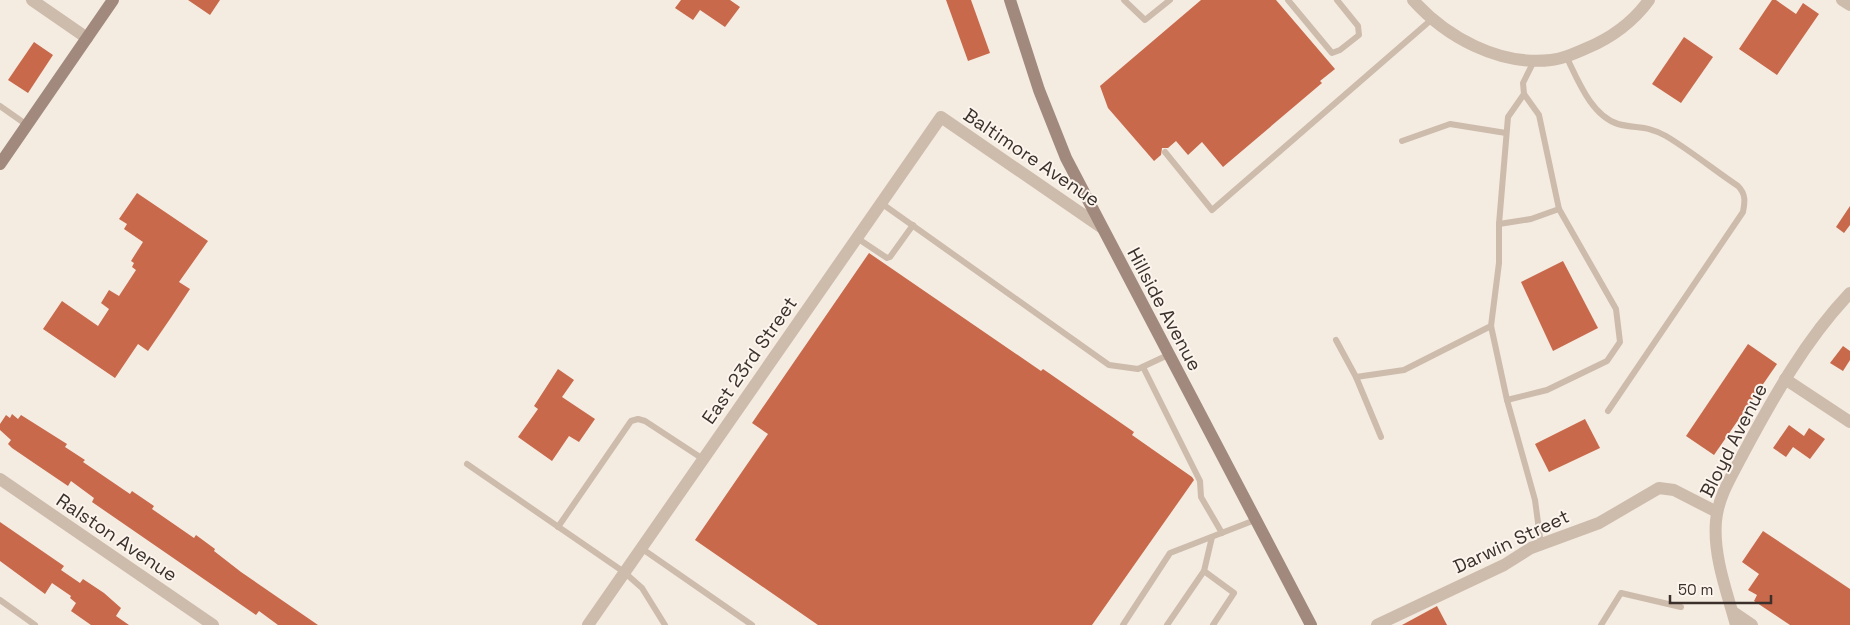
<svg xmlns="http://www.w3.org/2000/svg" width="1850" height="625" font-family="'Space Grotesk',sans-serif">
  <style>
    .building { fill: #c8694b }
    .lines { fill: none; stroke-linecap: round; stroke-linejoin: round }
    .lane { stroke: #cdbbac; stroke-width: 6 }
    .street { stroke: #cdbbac; stroke-width: 12 }
    .secondary { stroke: #a18a7d; stroke-width: 12 }
    .labels { text-anchor: middle; stroke-width: 4; stroke-linejoin: round; paint-order: stroke }
    .street-label { font-size: 19px; fill: #3b302b; stroke: #fbf5ee }
  </style>
  <rect width="100%" height="100%" fill="#f4ebe1"/>
  <!-- building -->
  <g class="building">
    <polygon points="188,0 220,0 210,15"/>
    <polygon points="681,0 730,0 740,7 725,27 700,10 693,20 675,8"/>
    <polygon points="946,0 971,0 990,53 968,61"/>
    <polygon points="1201,0 1276,0 1335,69 1320,81 1322,83 1223,167 1202,142 1188,155 1176,141 1168,148 1162,148 1161,155 1154,161 1108,108 1100,86"/>
    <polygon points="1772,0 1776,0 1796,14 1803,3 1819,14 1777,75 1739,49"/>
    <polygon points="1684,37 1713,57 1681,103 1652,84"/>
    <polygon points="34,42 53,55 28,93 8,80"/>
    <polygon points="137,193 208,241 179,282 190,289 170,319 148,351 138,344 115,378 43,329 62,301 98,326 109,309 101,303 109,290 119,296 136,270 132,267 134,263 131,261 143,242 124,229 127,224 119,219"/>
    <polygon points="1850,206 1850,225 1844,233 1836,227"/>
    <polygon points="869,253 1041,371 1043,369 1134,432 1132,435 1192,477 1194,480 1092,625 818,625 695,540 768,434 752,423"/>
    <polygon points="1563,261 1598,328 1553,351 1521,282"/>
    <polygon points="1748,344 1777,364 1714,455 1686,436"/>
    <polygon points="1843,346 1850,351 1850,360 1843,371 1830,363"/>
    <polygon points="558,369 574,380 562,397 595,419 579,442 569,436 552,461 518,437 538,409 534,406"/>
    <polygon points="12,414 18,419 21,415 67,444 65,447 85,460 83,462 130,494 132,491 154,506 152,509 194,538 196,535 215,549 214,551 241,572 318,625 278,625 259,611 256,615 92,502 94,498 71,481 68,486 34,463 12,448 8,444 11,440 0,430 0,424 6,415 10,418"/>
    <polygon points="1585,419 1600,448 1549,472 1535,444"/>
    <polygon points="1789,425 1804,436 1809,428 1825,439 1810,459 1793,447 1786,457 1773,448"/>
    <polygon points="0,522 64,566 61,570 80,583 83,579 104,593 121,608 116,616 129,625 91,625 71,611 76,603 70,598 71,596 52,583 45,594 0,561"/>
    <polygon points="1763,531 1850,589 1850,625 1790,625 1754,601 1757,595 1748,590 1759,574 1742,562"/>
    <polygon points="1437,606 1447,625 1402,625"/>
  </g>
  <g class="lines">
    <!-- lane -->
    <g class="lane">
      <polyline points="1124,0 1145,20 1170,0"/>
      <polyline points="1288,0 1332,53 1340,50 1359,35 1358,26 1337,0"/>
      <path d="M1566,56C1577,78 1591,116 1618,124C1636,129 1647,125 1666,136C1691,151 1714,170 1738,186C1746,194 1745,202 1743,212L1608,411"/>
      <polyline points="1524,94 1508,117 1499,224 1499,263 1491,326 1507,400 1535,500 1541,545"/>
      <polyline points="0,106 27,125"/>
      <polyline points="1402,141 1450,124 1506,133"/>
      <polyline points="1165,152 1212,210 1431,20"/>
      <polyline points="881,203 1109,365 1138,369 1168,355"/>
      <polyline points="1499,224 1531,219 1559,209 1539,115 1524,94 1523,83 1534,61"/>
      <polyline points="857,238 887,258 890,257 913,225"/>
      <polyline points="1336,340 1356,377 1381,437"/>
      <polyline points="1143,367 1200,481 1201,497 1222,533"/>
      <polyline points="1356,377 1404,370 1491,326"/>
      <polyline points="1507,400 1547,390 1607,361 1620,342 1616,309 1559,209"/>
      <polyline points="467,464 624,572 642,588 665,625"/>
      <polyline points="558,527 631,421 638,419 645,421 703,459"/>
      <polyline points="641,548 752,625"/>
      <polyline points="1204,571 1234,593 1213,625"/>
      <polyline points="0,600 35,625"/>
      <polyline points="1123,625 1170,553 1255,520"/>
      <polyline points="1167,625 1204,571 1212,537"/>
      <polyline points="1601,625 1621,593 1681,607"/>
    </g>
    <!-- street -->
    <g class="street">
      <polyline points="32,0 87,38"/>
      <path d="M1413,0C1446,37 1499,66 1551,60C1563,59 1576,53 1587,48C1611,38 1634,21 1649,0"/>
      <polyline points="1842,0 1850,5"/>
      <polyline points="1785,379 1850,422"/>
      <polyline points="0,479 213,625"/>
      <polyline points="1733,612 1752,625"/>
      <polyline points="588,625 941,117 1101,227"/>
      <polyline points="1377,625 1504,565 1531,548 1599,523 1659,488 1674,490 1717,512"/>
      <path d="M1736,625C1727,592 1713,556 1716,521C1718,497 1732,475 1743,454C1773,398 1806,339 1850,293"/>
    </g>
    <!-- secondary -->
    <g class="secondary">
      <polyline points="1010,0 1039,90 1066,158 1311,625"/>
      <polyline points="0,164 113,0"/>
    </g>
  </g>
  <g class="labels">
    <!-- street labels -->
    <g class="street-label">
      <text transform="translate(1032 157) rotate(34)" y="7">Baltimore Avenue</text>
      <text transform="translate(1165 309) rotate(62)" y="7">Hillside Avenue</text>
      <text transform="translate(749 360) rotate(-55)" y="7">East 23rd Street</text>
      <text transform="translate(1733 440) rotate(-63)" y="7">Bloyd Avenue</text>
      <text transform="translate(117 537) rotate(34)" y="7">Ralston Avenue</text>
      <text transform="translate(1511 541) rotate(-25)" y="7">Darwin Street</text>
    </g>
  </g>
  <!-- scale -->
  <path d="M1670 595v8h101v-8" fill="none" stroke="#3b302b" stroke-width="2.5"/>
  <text x="1678" y="595" font-size="15" fill="#3b302b" stroke="#fbf5ee" stroke-width="4" paint-order="stroke">50 m</text>
</svg>
